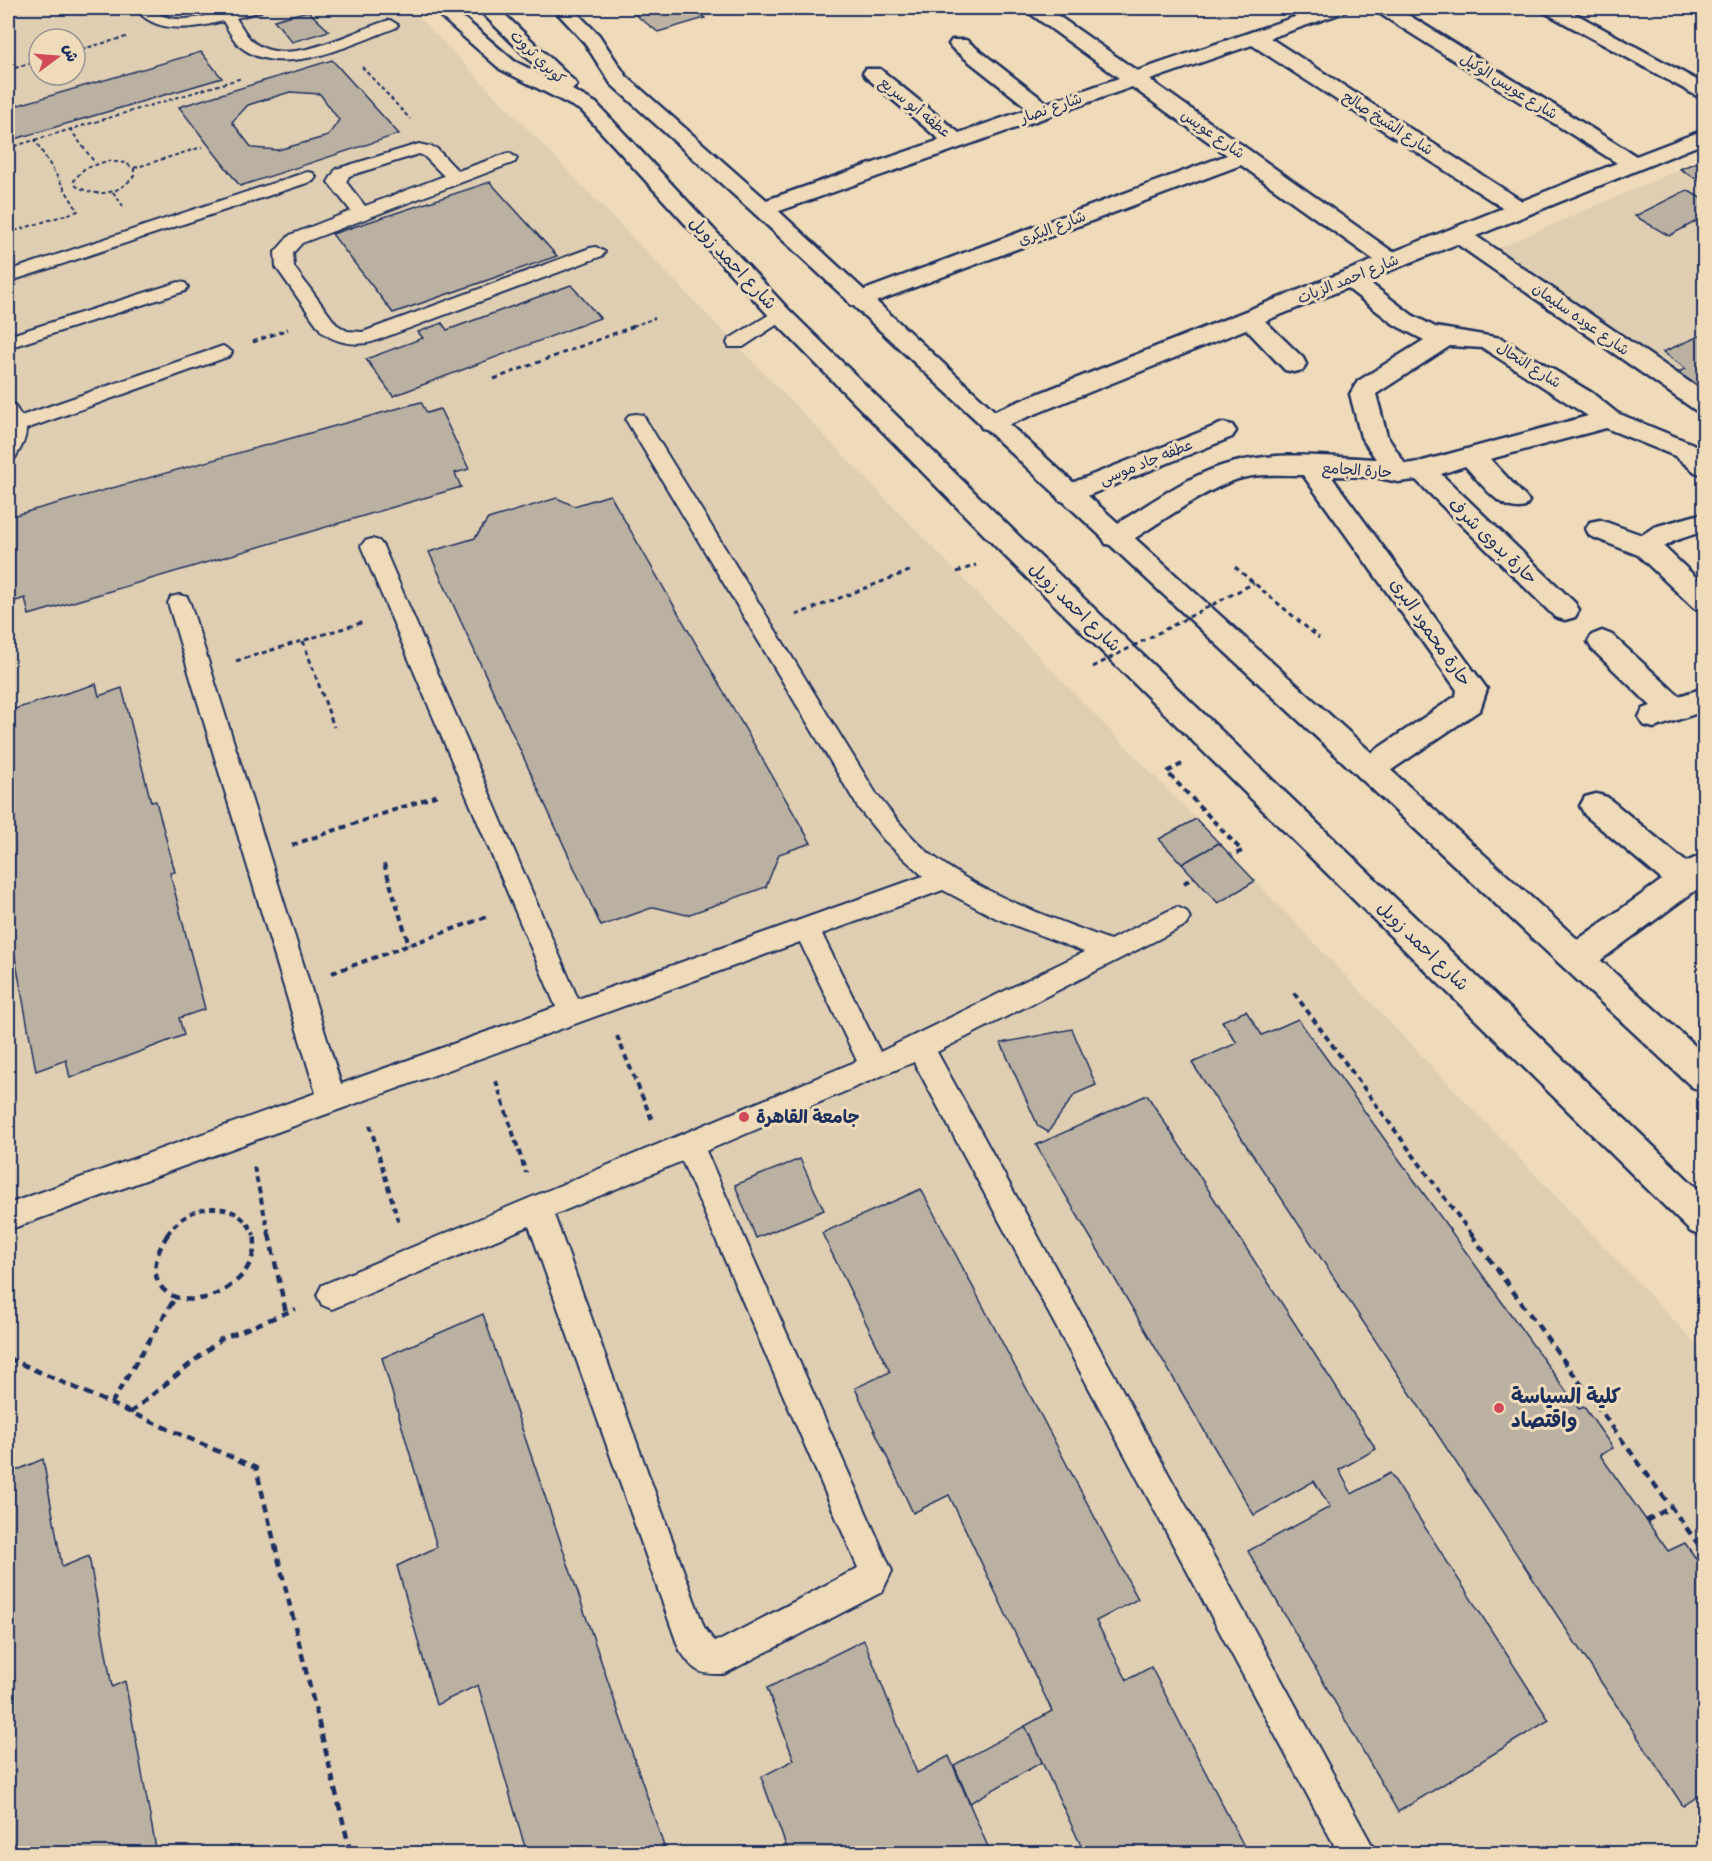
<svg xmlns="http://www.w3.org/2000/svg" width="1712" height="1861" font-family="'Gochi Hand','Playpen Sans Arabic',sans-serif">
  <style>
    .built { fill: #dfceb2; fill-rule: evenodd }
    .building { fill: #bbb1a3; stroke: #1b2f5e; stroke-width: 1.5; fill-rule: evenodd }
    .lines { fill: none; stroke-linecap: round; stroke-linejoin: round }
    .service-casing { stroke: #1b2f5e; stroke-width: 4 }
    .minor-casing { stroke: #1b2f5e; stroke-width: 5 }
    .primary-casing { stroke: #1b2f5e; stroke-width: 5 }
    .path-far3 { stroke: #1b2f5e; stroke-width: 2; stroke-dasharray: 4 3; stroke-linecap: butt }
    .path-far2 { stroke: #1b2f5e; stroke-width: 3; stroke-dasharray: 5 4; stroke-linecap: butt }
    .path-far1 { stroke: #1b2f5e; stroke-width: 4; stroke-dasharray: 6 4.5; stroke-linecap: butt }
    .path { stroke: #1b2f5e; stroke-width: 4.5; stroke-dasharray: 8 6; stroke-linecap: butt }
    .service { fill: #efdbb9; fill-rule: evenodd }
    .minor { fill: #efdbb9; fill-rule: evenodd }
    .primary { fill: #efdbb9; fill-rule: evenodd }
    .path-bridge { stroke: #1b2f5e; stroke-width: 3; stroke-dasharray: 5 4; stroke-linecap: butt }
    .poi-dot { fill: #d1495b; stroke: #efdbb9; stroke-width: 2 }
    .labels { text-anchor: middle; stroke-width: 6; stroke-linejoin: round; paint-order: stroke }
    .far-street-label { font-size: 15px; fill: #1b2f5e; stroke: #efdbb9 }
    .street-label { font-size: 18px; fill: #1b2f5e; stroke: #efdbb9 }
    .poi-label { font-size: 18px; font-weight: bold; fill: #1b2f5e; stroke: #efdbb9; text-anchor: start }
    .near-poi-label { font-size: 21px; font-weight: bold; fill: #1b2f5e; stroke: #efdbb9; text-anchor: start }
  </style>
  <rect width="100%" height="100%" fill="#efdbb9"/>
  <filter id="ink" filterUnits="userSpaceOnUse"><feTurbulence type="fractalNoise" baseFrequency=".0167" numOctaves="2"/><feDisplacementMap in="SourceGraphic" scale="12" xChannelSelector="R" yChannelSelector="G"/><feConvolveMatrix kernelMatrix="1 2 1 2 8 2 1 2 1" color-interpolation-filters="sRGB"/></filter>
  <g filter="url(#ink)">
    <!-- built -->
    <g class="built">
      <path d="M8,8H410L1196,819L1704,1352V1853L8,1854ZM39,39H75V75H39Z"/>
      <polygon points="1704,159 1704,394 1496,249"/>
    </g>
    <!-- building -->
    <g class="building">
      <polygon points="635,8 692,8 705,18 658,32 629,10"/>
      <polygon points="308,11 329,31 292,42 274,20"/>
      <polygon points="201,52 222,78 8,141 8,108"/>
      <path d="M332,60L399,134L240,186L179,107ZM290,92L320,94L339,120L328,136L278,150L252,148L232,122L248,105Z"/>
      <polygon points="1704,159 1704,184 1680,169"/>
      <polygon points="490,182 557,256 393,313 332,234"/>
      <polygon points="1687,190 1704,200 1704,217 1669,236 1635,216"/>
      <polygon points="571,285 600,318 393,396 366,359 423,338 418,332 442,323 447,330"/>
      <polygon points="1704,334 1704,394 1675,373 1686,369 1663,352"/>
      <polygon points="421,402 427,413 440,409 469,469 455,473 461,487 29,615 25,598 10,603 8,534 11,533 8,517"/>
      <polygon points="610,495 811,843 779,854 766,887 687,915 654,907 601,926 429,552 475,538 488,519 557,498 574,506"/>
      <polygon points="96,684 99,696 122,688 151,802 156,801 175,872 170,873 205,1009 179,1018 184,1035 70,1078 66,1060 36,1071 10,930 8,931 8,711"/>
      <polygon points="1196,819 1219,843 1182,864 1159,839"/>
      <polygon points="1219,843 1255,881 1218,903 1182,864"/>
      <polygon points="1246,1011 1262,1035 1298,1019 1579,1409 1584,1407 1613,1448 1600,1455 1668,1551 1685,1543 1704,1570 1704,1792 1683,1806 1192,1063 1237,1043 1222,1021"/>
      <polygon points="1072,1029 1096,1085 1075,1094 1048,1132 1038,1126 1001,1043"/>
      <polygon points="1147,1095 1376,1449 1339,1470 1352,1494 1390,1473 1549,1720 1398,1812 1248,1551 1330,1507 1314,1481 1254,1515 1036,1145"/>
      <polygon points="800,1159 824,1210 756,1238 735,1185"/>
      <polygon points="921,1189 1138,1599 1096,1621 1127,1680 1151,1667 1248,1854 1085,1854 1025,1726 1052,1711 949,1495 913,1513 855,1388 890,1372 822,1233"/>
      <polygon points="483,1314 666,1852 664,1854 527,1854 478,1685 436,1705 397,1566 437,1547 382,1358"/>
      <polygon points="43,1459 62,1567 89,1556 112,1687 125,1681 157,1854 8,1854 8,1474"/>
      <polygon points="864,1640 917,1773 949,1756 991,1854 789,1854 761,1777 794,1760 767,1688"/>
      <polygon points="1025,1726 1042,1762 970,1803 954,1765"/>
    </g>
    <g class="lines">
      <defs>
        <g id="service">
          <path d="M135,8H151C175,31 213,12 240,8C247,7 256,8 263,8L261,11L236,18C242,27 247,38 256,44C292,68 353,30 390,20L398,25L395,28C355,43 286,78 245,50C235,44 229,31 223,21C193,29 156,35 135,8Z"/>
          <path d="M419,144L436,148L458,171L509,153L517,158L515,162L302,243L293,253L294,267L336,324L347,331L363,332L590,248L596,247L605,252L602,256L372,342C355,346 336,343 322,332L276,267L275,252L290,235L351,211L328,182L336,169ZM419,154L424,156L444,176L365,206L346,182L349,176L355,174Z"/>
          <polygon points="307,172 313,173 316,177 313,181 8,282 8,271"/>
          <polygon points="179,282 185,283 188,287 185,291 8,348 8,336"/>
          <polygon points="780,308 789,314 787,318 743,347 729,347 727,343 729,339"/>
          <path d="M223,346L232,352L230,356L26,429C26,440 21,448 15,458L8,460V404L15,406L21,416Z"/>
          <path d="M636,414L643,415L646,420L877,795C893,815 909,836 929,853C982,895 1047,916 1110,940L1168,911L1177,907L1186,911L1190,918L1186,925L937,1052L1377,1854H1339L914,1062L706,1151L892,1571L882,1592L724,1674C696,1675 694,1670 679,1649L529,1226L332,1309L322,1305L317,1295L322,1285L857,1061L800,942L8,1230V1204L316,1093L168,603L171,597L179,595L187,597L190,603L341,1084L556,1007L361,546L365,541L372,539L379,541L383,546L578,999L923,876L884,840L859,809L626,420L629,415ZM943,890L996,918L1084,952L880,1052L822,934ZM682,1161L858,1568L721,1640L714,1641L704,1627L554,1215Z"/>
        </g>
        <g id="minor">
          <path d="M1026,8H1047L1137,71L1321,8H1347L1345,12L1270,38L1522,201L1617,163L1377,12L1375,8H1397L1636,156L1704,130V143L1476,236L1704,392V412L1695,410L1457,244L1366,280L1412,315L1435,327L1501,338L1592,393L1617,413L1693,444L1704,453V475L1695,472L1675,456L1606,428L1490,459L1529,501L1525,507C1501,514 1481,482 1465,466L1441,474L1575,603L1579,610L1575,617L1565,620L1555,617L1416,480L1398,482L1375,477L1331,476L1487,689L1480,710L1381,777L1370,781L1359,777L1355,769L1359,761L1456,696L1457,690L1303,475C1282,475 1259,473 1238,479C1206,489 1156,525 1126,544L1116,546L1106,544L1102,537L1106,530C1145,508 1185,476 1228,464C1274,450 1329,457 1376,459L1361,437L1350,394L1358,381L1424,340L1395,325L1347,288L1265,321L1303,358L1306,364L1303,370L1294,372L1285,370L1246,329L1000,428L991,430L982,428L978,422L982,416L1374,260L1241,165L867,305L859,307L851,305L847,300L851,295L1227,155L1132,87L771,214H755L752,209L755,204L940,140L866,77L863,73L866,69H880L959,133L1029,109L952,48L949,44L952,40H966L1047,103L1119,78L1028,12ZM1252,45L1503,208L1393,252L1150,80ZM1450,346L1483,348L1588,416L1419,462L1405,464L1387,436L1376,394Z"/>
          <polygon points="1541,8 1565,8 1704,84 1704,98 1697,96 1544,12"/>
          <polygon points="1223,423 1232,425 1236,431 1232,437 1077,500 1068,503 1059,500 1055,494 1059,488"/>
          <polygon points="1704,513 1704,531 1674,541 1664,547 1704,585 1704,611 1694,608 1638,555 1590,536 1586,529 1590,522 1600,520 1642,535 1654,527"/>
          <polygon points="1602,631 1612,635 1679,696 1704,688 1704,711 1654,728 1643,725 1639,717 1643,709 1651,706 1592,649 1588,642 1592,635"/>
          <polygon points="1596,794 1607,797 1686,862 1704,854 1704,884 1590,968 1578,972 1566,968 1561,958 1566,948 1662,880 1585,815 1580,806 1585,797"/>
        </g>
        <g id="primary">
          <polygon points="431,8 452,8 514,61 548,78 477,8 498,8 574,81 577,85 572,90 596,103 788,309 1026,543 1704,1195 1704,1237 1691,1232 1006,557 772,319 582,111 500,69"/>
          <polygon points="553,8 572,8 599,35 626,76 771,204 1000,416 1704,1054 1704,1091 1692,1087 755,214 611,84 584,42"/>
        </g>
      </defs>
      <!-- service casing -->
      <use href="#service" class="service-casing"/>
      <!-- minor casing -->
      <use href="#minor" class="minor-casing"/>
      <!-- primary casing -->
      <use href="#primary" class="primary-casing"/>
      <!-- path-far3 -->
      <g class="path-far3">
        <polyline points="75,51 126,37"/>
        <polyline points="362,67 410,119"/>
        <polyline points="8,70 39,61"/>
        <polyline points="70,129 95,163"/>
        <polyline points="8,148 242,78"/>
        <path d="M107,161L126,163L134,169V176C118,195 97,198 76,186L74,180L84,169Z"/>
        <polyline points="134,168 202,147"/>
        <polyline points="113,192 123,206"/>
        <polyline points="8,233 78,211 35,140"/>
        <polyline points="633,326 655,318"/>
      </g>
      <!-- path-far2 -->
      <g class="path-far2">
        <polyline points="253,342 288,329"/>
        <polyline points="494,379 637,325"/>
        <polyline points="1235,567 1319,638"/>
        <polyline points="957,572 976,565"/>
        <polyline points="796,615 912,570"/>
        <polyline points="303,641 334,727"/>
        <polyline points="236,661 364,622"/>
      </g>
      <!-- path-far1 -->
      <g class="path-far1">
        <polyline points="1182,764 1167,772 1242,851 1231,856"/>
        <polyline points="292,845 438,795"/>
        <polyline points="384,864 409,945"/>
        <polyline points="1184,883 1194,877"/>
        <polyline points="332,973 489,916"/>
        <polyline points="1294,993 1472,1235"/>
        <polyline points="617,1036 652,1120"/>
        <polyline points="496,1081 526,1173"/>
        <polyline points="370,1125 399,1224"/>
        <polyline points="254,1167 269,1235"/>
        <path d="M167,1235C188,1202 237,1196 254,1235"/>
      </g>
      <!-- path -->
      <g class="path">
        <path d="M168,1234C125,1300 203,1322 244,1273C252,1262 257,1247 254,1234"/>
        <polyline points="269,1234 286,1313"/>
        <polyline points="1471,1234 1704,1552"/>
        <polyline points="8,1358 256,1468 351,1854"/>
        <polyline points="111,1404 175,1298"/>
        <polyline points="130,1413 221,1339 296,1309"/>
        <polyline points="1646,1521 1671,1507"/>
      </g>
      <!-- service -->
      <use href="#service" class="service"/>
      <!-- minor -->
      <use href="#minor" class="minor"/>
      <!-- primary -->
      <use href="#primary" class="primary"/>
      <!-- path-bridge -->
      <polyline class="path-bridge" points="1093,667 1254,583"/>
    </g>
  </g>
  <!-- markers -->
  <g class="poi-dot">
    <circle cx="744" cy="1117" r="6"/>
    <circle cx="1499" cy="1408" r="6"/>
  </g>
  <g class="labels">
    <!-- far-street labels -->
    <g class="far-street-label">
      <text transform="translate(538 57) rotate(44)" y="5">كوبري ثروت</text>
      <text transform="translate(1509 86) rotate(32)" y="5">شارع عويس الوكيل</text>
      <text transform="translate(915 107) rotate(39)" y="5">عطفه أبو سريع</text>
      <text transform="translate(1051 108) rotate(-19)" y="5">شارع نصار</text>
      <text transform="translate(1388 123) rotate(33)" y="5">شارع الشيخ صالح</text>
      <text transform="translate(1213 134) rotate(35)" y="5">شارع عويس</text>
      <text transform="translate(1052 228) rotate(-21)" y="5">شارع البكرى</text>
      <text transform="translate(1348 279) rotate(-22)" y="5">شارع احمد الزيات</text>
      <text transform="translate(1581 319) rotate(35)" y="5">شارع عوده سليمان</text>
      <text transform="translate(1529 365) rotate(32)" y="5">شارع النحال</text>
      <text transform="translate(1146 462) rotate(-22)" y="5">عطفه جاد موسى</text>
      <text transform="translate(1357 470) rotate(4)" y="5">حارة الجامع</text>
    </g>
    <!-- street labels -->
    <g class="street-label">
      <text transform="translate(733 263) rotate(47)" y="6">شارع احمد زويل</text>
      <text transform="translate(1493 541) rotate(44)" y="6">حارة بدوى شرف</text>
      <text transform="translate(1075 607) rotate(44)" y="6">شارع احمد زويل</text>
      <text transform="translate(1431 632) rotate(55)" y="6">حارة محمود البرى</text>
      <text transform="translate(1423 946) rotate(44)" y="6">شارع احمد زويل</text>
    </g>
    <!-- poi labels -->
    <g class="poi-label">
      <text x="756" y="1123">جامعة القاهرة</text>
    </g>
    <!-- near-poi labels -->
    <g class="near-poi-label">
      <text x="1511" y="1403">كلية السياسة<tspan x="1511" dy="24">واقتصاد</tspan></text>
    </g>
  </g>
  <!-- margin -->
  <rect width="1712" height="1861" fill="none" stroke="#efdbb9" stroke-width="30"/>
  <rect x="15" y="15" width="1682" height="1831" fill="none" stroke="#1b2f5e" stroke-width="2" filter="url(#ink)"/>
  <!-- north arrow -->
  <g transform="translate(57 57) rotate(74)"><circle r="28" fill="#efdbb9" stroke="#9a9695" stroke-width="1.5"/>
  <path d="M0-4.5L10 22L0 15L-10 22Z" fill="#d1495b"/>
  <text y="-9" font-size="16" font-weight="bold" text-anchor="middle" fill="#1b2f5e">ش</text>
  </g>
</svg>
